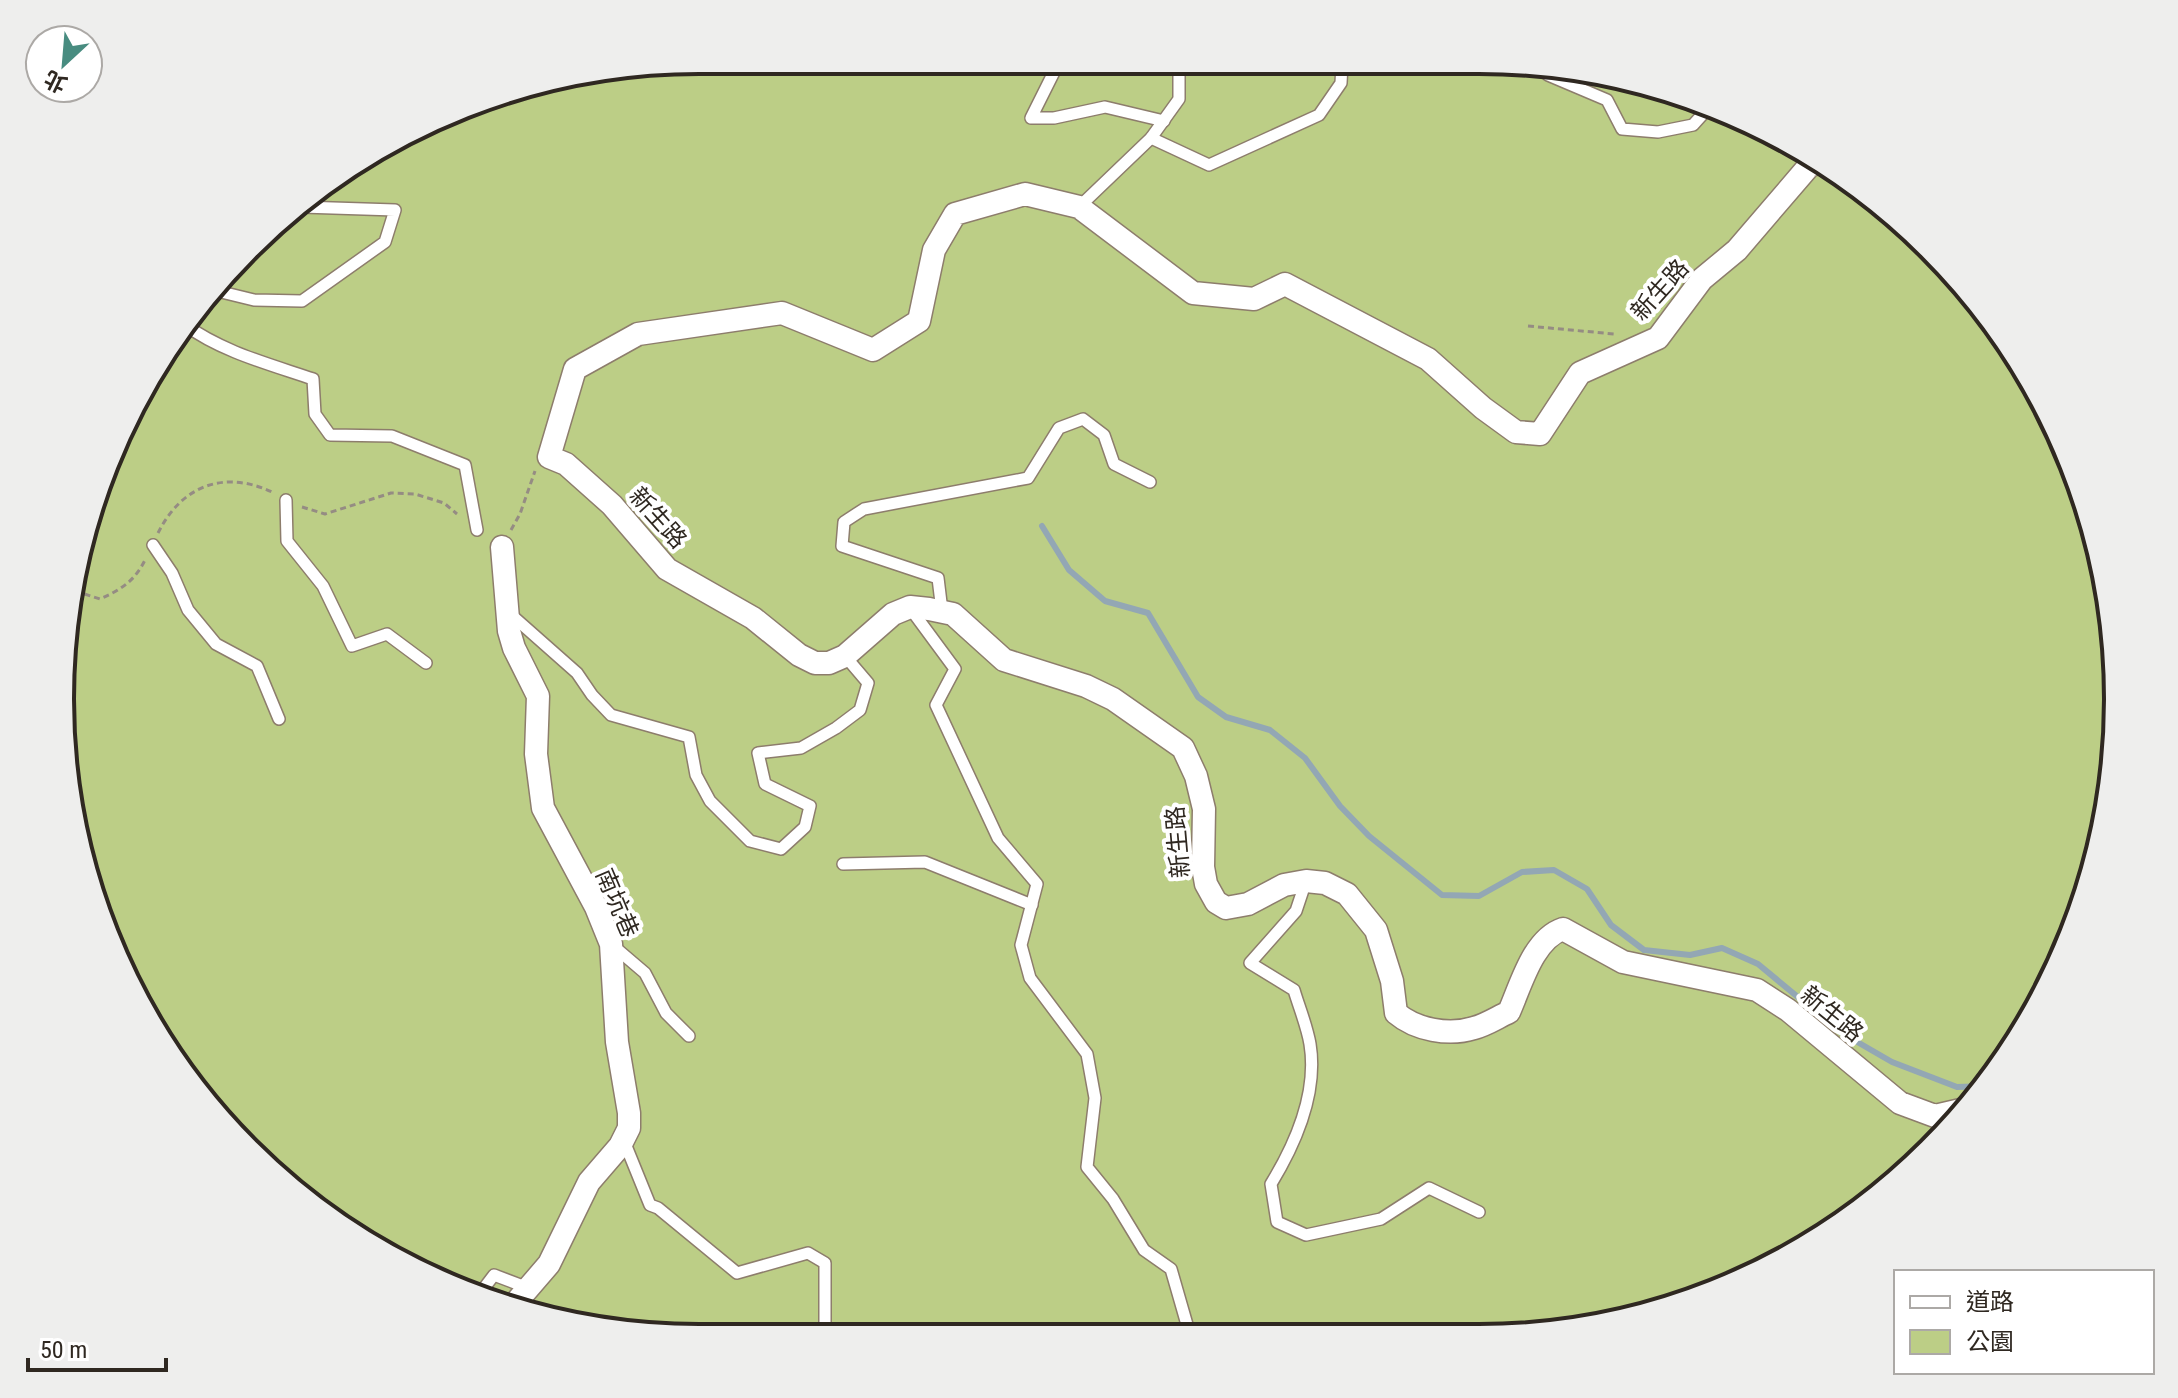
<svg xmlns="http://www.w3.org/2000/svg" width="2178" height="1398" font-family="'Roboto Condensed','Noto Sans TC',sans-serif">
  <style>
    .green { fill: #bcce86 }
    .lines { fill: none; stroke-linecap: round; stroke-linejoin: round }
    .stream { stroke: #93a7b4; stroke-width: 6 }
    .lane-casing { stroke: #8d7d6c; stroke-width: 14 }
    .street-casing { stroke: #8d7d6c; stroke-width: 25 }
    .path { stroke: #958c83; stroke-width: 3; stroke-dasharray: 6 4; stroke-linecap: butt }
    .lane { stroke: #fff; stroke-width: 11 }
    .street { stroke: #fff; stroke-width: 22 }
    .labels { text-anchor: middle; stroke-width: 8; stroke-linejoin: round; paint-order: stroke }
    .street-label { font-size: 24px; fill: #2f2821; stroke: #fff }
    .rim { fill: none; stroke: #2f2821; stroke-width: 4 }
  </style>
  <rect width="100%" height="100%" fill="#fdf2e7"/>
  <!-- green -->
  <polygon class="green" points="699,60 1562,65 1723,108 1868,192 1960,278 2033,380 2084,494 2113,616 2117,741 2096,865 2052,982 1986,1088 1868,1206 1762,1272 1645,1316 1521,1337 616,1333 454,1289 310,1206 167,1054 82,865 61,658 94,493 192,310 344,168 494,94"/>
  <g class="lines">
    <!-- stream -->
    <polyline class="stream" points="1042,526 1069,570 1105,601 1148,613 1198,697 1226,717 1270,730 1305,758 1340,806 1369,836 1442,895 1479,896 1522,872 1554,870 1587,889 1611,925 1644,950 1690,955 1722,948 1758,964 1840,1032 1892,1062 1957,1087 1987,1086"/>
    <defs>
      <g id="lane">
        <polyline points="1059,62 1031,118 1054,118 1105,107 1164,121"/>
        <polyline points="1548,65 1548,75 1607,100 1622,129 1658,132 1693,125 1711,105"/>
        <polyline points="1151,138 1209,165 1319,115 1341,83 1342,64"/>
        <polyline points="1079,207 1151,138 1179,99 1179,63"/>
        <polyline points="213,290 254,300 302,301 385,242 395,210 302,207"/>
        <path d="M184,324C222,352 269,364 313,379L315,414L330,435L392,436L465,465L477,530"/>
        <polyline points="286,500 287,541 323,586 352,646 387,634 426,663"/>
        <polyline points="153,545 172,573 188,610 216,644 257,666 279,719"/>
        <polyline points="910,608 955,669 936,705 998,838 1037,884 1021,945 1030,978 1087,1054 1095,1098 1087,1167 1113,1199 1144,1250 1171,1269 1190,1335"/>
        <polyline points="942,611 938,578 842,546 844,522 864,509 1028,478 1059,428 1083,419 1104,435 1114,464 1150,482"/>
        <polyline points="508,612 577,673 592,695 611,715 689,737 696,775 710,801 750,841 781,849 805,827 810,806 765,784 758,753 801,748 836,728 860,710 868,683 845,656"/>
        <polyline points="843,864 925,862 1032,905"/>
        <path d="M1306,881L1296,911L1250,963L1294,990C1299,1007 1307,1026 1310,1044C1318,1093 1296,1143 1271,1184L1277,1222L1306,1235L1381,1219L1429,1188L1479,1212"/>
        <polyline points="611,944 645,973 666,1013 689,1036"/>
        <polyline points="624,1141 650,1205 658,1208 737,1273 808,1253 825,1263 825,1334"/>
        <polyline points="478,1296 494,1275 528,1288"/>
      </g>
      <g id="street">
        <path d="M1818,163L1809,166L1737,250L1702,279L1658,338L1580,373L1540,434L1516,432L1483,408L1428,359L1285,284L1254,299L1193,293L1079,207L1025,194L955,214L934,250L919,321L873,350L782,313L638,334L575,369L549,457L566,464L612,505L667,569L753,618L799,655L815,663H829L845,656L893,614L910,607L929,609L953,614L1004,660L1086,686L1113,699L1183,748L1196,776L1204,809L1203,867L1206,884L1216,902L1226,908L1248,904L1284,885L1306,881L1325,883L1347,894L1376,930L1392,981L1396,1013C1416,1030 1449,1036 1474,1028C1486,1025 1498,1017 1509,1012C1521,985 1533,939 1563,929L1623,962L1757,990L1788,1010L1900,1103L1935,1116L1965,1109"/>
        <polyline points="502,547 509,631 514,648 538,696 536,754 543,808 596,907 611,944 617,1042 629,1113 629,1128 620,1146 589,1182 549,1264 518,1300 516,1306"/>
      </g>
    </defs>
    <!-- lane casing -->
    <use href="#lane" class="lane-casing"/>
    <!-- street casing -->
    <use href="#street" class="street-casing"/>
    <!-- path -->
    <g class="path">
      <polyline points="1528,326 1614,334"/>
      <polyline points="302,507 325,514 391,493 415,494 444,503 457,514"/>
      <polyline points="511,530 520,514 535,471"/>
      <path d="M158,533C182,485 225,469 274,493"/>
      <path d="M75,591L100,599C122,589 135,581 146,558"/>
    </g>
    <!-- lane -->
    <use href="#lane" class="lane"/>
    <!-- street -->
    <use href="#street" class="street"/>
  </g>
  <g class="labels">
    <!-- street labels -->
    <g class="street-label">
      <text transform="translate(1660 290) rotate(-48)" y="8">新生路</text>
      <text transform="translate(658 518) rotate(48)" y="8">新生路</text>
      <text transform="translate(1178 842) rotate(-95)" y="8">新生路</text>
      <text transform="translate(617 903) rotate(67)" y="8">南坑巷</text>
      <text transform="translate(1832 1014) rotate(39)" y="8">新生路</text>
    </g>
  </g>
  <!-- crop -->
  <path d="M0 0H2178V1398H0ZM699 74H1479A625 625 0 0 1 2104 699V699A625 625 0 0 1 1479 1324H699A625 625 0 0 1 74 699V699A625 625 0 0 1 699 74Z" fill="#eeeeed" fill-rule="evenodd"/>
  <path class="rim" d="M699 74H1479A625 625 0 0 1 2104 699V699A625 625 0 0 1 1479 1324H699A625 625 0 0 1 74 699V699A625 625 0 0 1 699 74Z"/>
  <!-- legend -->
  <rect x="1894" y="1270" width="260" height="104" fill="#ffffff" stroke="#aca9a6" stroke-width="2"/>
  <rect x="1910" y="1296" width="40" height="12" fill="#ffffff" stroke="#aca9a6" stroke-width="2"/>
  <text x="1966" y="1310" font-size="24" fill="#2f2821">道路</text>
  <rect x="1910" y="1330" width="40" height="24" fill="#bcce86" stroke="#aca9a6" stroke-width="2"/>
  <text x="1966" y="1350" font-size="24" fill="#2f2821">公園</text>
  <!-- north arrow -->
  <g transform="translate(64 64) rotate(206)"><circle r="38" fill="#ffffff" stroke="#aca9a6" stroke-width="2"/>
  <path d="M0-6L14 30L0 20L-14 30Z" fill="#488c80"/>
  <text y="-12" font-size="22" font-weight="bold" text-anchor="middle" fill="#2f2821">北</text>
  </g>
  <!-- scale -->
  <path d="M28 1358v12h138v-12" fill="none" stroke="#2f2821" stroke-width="4"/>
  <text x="40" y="1358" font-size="24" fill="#2f2821" stroke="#ffffff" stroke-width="6" paint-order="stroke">50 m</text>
</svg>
